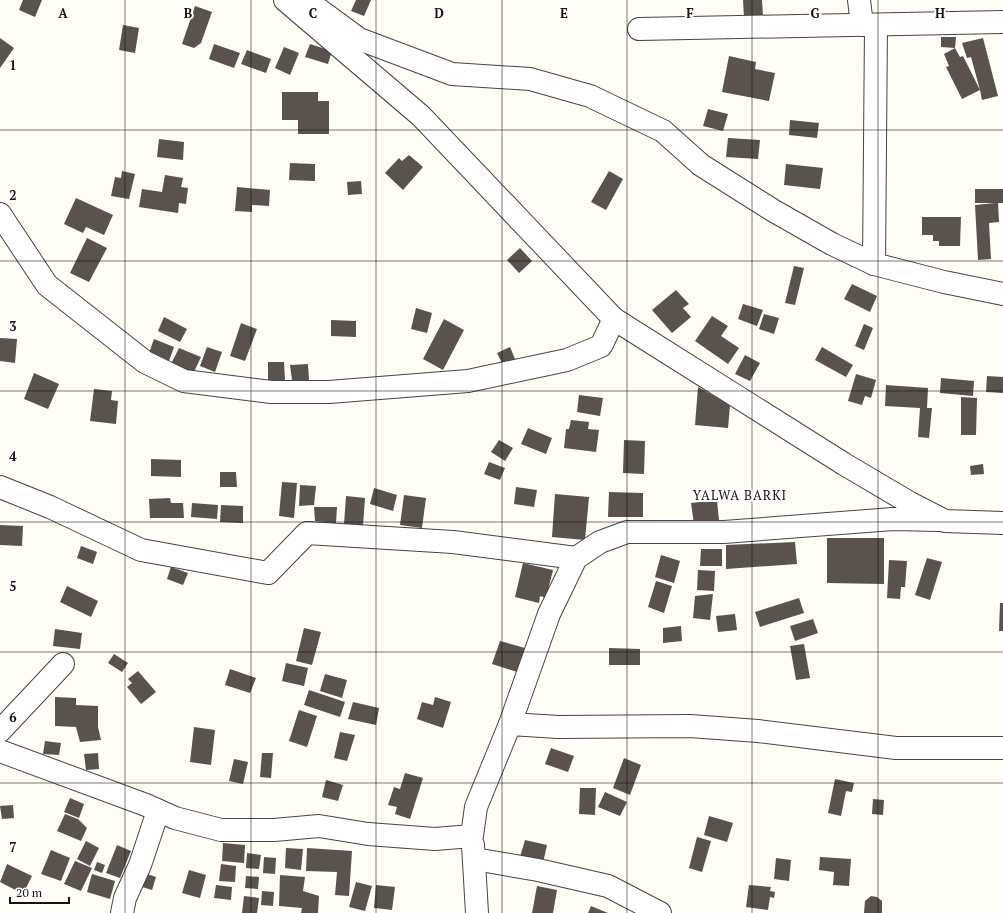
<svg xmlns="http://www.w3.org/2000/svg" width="1003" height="913" font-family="'PT Serif',serif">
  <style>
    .building { fill: #5a524d }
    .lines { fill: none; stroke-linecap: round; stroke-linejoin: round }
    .minor-casing { stroke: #444; stroke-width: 24 }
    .minor { stroke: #fff; stroke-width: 22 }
    .grid { fill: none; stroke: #111; stroke-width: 1; stroke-opacity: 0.55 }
    .labels { text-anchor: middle; stroke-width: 4; stroke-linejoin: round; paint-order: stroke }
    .quarter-label { font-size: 13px; letter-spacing: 1px; fill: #111; stroke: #fff }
    .grid-label { font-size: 13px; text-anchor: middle; font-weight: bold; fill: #111; stroke: #fff; stroke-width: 4; stroke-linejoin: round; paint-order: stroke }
  </style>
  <rect width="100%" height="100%" fill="#fffdf5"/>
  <!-- building -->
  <g class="building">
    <polygon points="23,0 42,0 35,17 19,10"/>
    <polygon points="356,0 371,0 364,16 351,11"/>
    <polygon points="743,0 762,0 763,16 744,17"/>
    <polygon points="195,6 212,12 201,43 194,48 182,44"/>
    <polygon points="123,25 139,28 135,53 119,50"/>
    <polygon points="941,37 956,37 955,48 941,47"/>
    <polygon points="0,38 14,48 0,68"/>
    <polygon points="983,38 998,96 982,100 980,90 962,99 946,67 949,66 944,54 955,48 960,57 963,56 980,90 971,57 967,58 962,43"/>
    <polygon points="214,44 240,53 234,68 209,59"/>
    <polygon points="310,44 332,51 328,64 305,57"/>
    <polygon points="284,47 299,53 290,75 275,68"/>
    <polygon points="247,50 271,59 266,73 241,64"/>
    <polygon points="729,56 756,62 755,69 775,73 769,101 722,92"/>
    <polygon points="282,92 318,92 318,101 329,101 329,134 298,134 298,120 282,120"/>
    <polygon points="708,109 728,114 723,131 703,126"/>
    <polygon points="790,120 819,123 817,138 789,135"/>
    <polygon points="728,138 760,140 758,159 726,157"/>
    <polygon points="159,139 184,142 183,160 157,157"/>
    <polygon points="409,155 423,167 403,190 385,173 399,158 402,161"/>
    <polygon points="290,163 315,164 315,181 289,180"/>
    <polygon points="786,164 823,168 820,189 784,185"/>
    <polygon points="122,171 135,174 129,199 111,196 115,177 121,178"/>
    <polygon points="609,171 623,179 606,210 591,202"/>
    <polygon points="165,175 183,178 181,187 188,188 186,204 179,203 178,213 139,207 142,189 162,192"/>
    <polygon points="361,181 362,194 348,195 347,182"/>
    <polygon points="237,187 270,190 269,206 252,205 252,212 235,211"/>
    <polygon points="975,189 1003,189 1003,203 998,203 999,222 989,223 991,259 978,260 975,205 995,203 975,203"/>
    <polygon points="76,198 113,215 104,235 86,227 83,233 64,224"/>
    <polygon points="922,217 961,217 960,246 939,246 939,241 933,241 933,235 922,235"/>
    <polygon points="87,238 107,248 89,282 70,273"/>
    <polygon points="520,248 532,261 519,273 507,260"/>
    <polygon points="794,266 804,268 795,305 785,303"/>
    <polygon points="852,284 877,296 870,312 844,299"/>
    <polygon points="676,290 689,304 683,308 691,317 672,333 652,310"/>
    <polygon points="743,304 763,310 757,326 738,319"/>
    <polygon points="416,308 432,313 427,333 411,329"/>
    <polygon points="764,314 779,318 774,334 759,329"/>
    <polygon points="712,316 728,326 721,336 739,348 728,364 695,341"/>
    <polygon points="164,317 187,329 180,342 158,331"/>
    <polygon points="444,319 464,330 443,370 423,359"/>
    <polygon points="331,320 356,321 356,337 331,336"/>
    <polygon points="241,323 257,329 245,361 230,356"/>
    <polygon points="864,324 873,328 864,350 855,346"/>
    <polygon points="0,338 17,339 15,363 0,361"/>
    <polygon points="154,339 174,347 169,361 149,353"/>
    <polygon points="207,347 222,352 215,372 200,366"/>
    <polygon points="510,347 515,359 503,365 497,353"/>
    <polygon points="822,347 853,365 846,377 815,360"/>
    <polygon points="179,348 201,357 193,374 171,364"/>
    <polygon points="745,355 760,363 750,381 735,374"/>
    <polygon points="268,362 284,362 285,380 268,381"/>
    <polygon points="308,364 309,380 292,380 290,365"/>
    <polygon points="34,373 59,384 48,409 24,399"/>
    <polygon points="856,374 876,380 871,398 865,396 862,405 848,401"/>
    <polygon points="987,376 1003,377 1003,393 986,392"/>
    <polygon points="941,378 974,381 973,396 940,393"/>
    <polygon points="886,385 928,388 927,408 932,408 929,438 918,437 920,408 885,406"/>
    <polygon points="698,387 730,405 728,428 695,425"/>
    <polygon points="94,389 112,391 111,400 118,401 116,424 90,421"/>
    <polygon points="579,395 603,398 600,416 577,412"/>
    <polygon points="961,397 977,398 976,435 961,435"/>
    <polygon points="571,420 589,422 588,429 599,430 596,452 564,448 566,429 569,429"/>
    <polygon points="528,428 552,438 546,454 521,444"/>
    <polygon points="499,440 513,448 505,461 491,452"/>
    <polygon points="624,440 645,441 644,474 623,473"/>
    <polygon points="151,459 181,460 181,477 151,476"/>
    <polygon points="489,462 505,468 500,480 484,474"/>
    <polygon points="983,464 984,474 971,475 970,466"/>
    <polygon points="220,472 236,472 237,487 220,487"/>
    <polygon points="282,482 297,483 294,518 279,516"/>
    <polygon points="300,485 316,486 314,505 299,506"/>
    <polygon points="516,487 537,490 534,507 514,504"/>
    <polygon points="374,488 397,495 393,511 370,504"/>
    <polygon points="609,492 643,493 643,517 608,517"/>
    <polygon points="555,494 589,497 585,540 552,537"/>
    <polygon points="404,495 426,498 422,528 400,525"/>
    <polygon points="346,496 365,498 363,526 344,524"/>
    <polygon points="170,498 171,503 183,503 184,518 150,518 149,499"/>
    <polygon points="717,500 719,521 694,524 691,503"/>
    <polygon points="192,503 218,505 217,519 191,517"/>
    <polygon points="221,505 243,506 243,523 220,522"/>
    <polygon points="314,507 337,507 336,523 315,521"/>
    <polygon points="0,525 23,526 22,546 0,545"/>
    <polygon points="827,538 884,538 884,584 827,583"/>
    <polygon points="795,542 797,564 726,569 726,545"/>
    <polygon points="81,546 97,552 93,564 77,558"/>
    <polygon points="701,549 722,549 722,566 700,566"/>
    <polygon points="661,555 680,561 674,583 655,577"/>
    <polygon points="927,558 942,562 930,600 915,595"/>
    <polygon points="889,560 907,561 905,587 901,587 900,599 887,598"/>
    <polygon points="523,563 553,570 546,598 540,596 539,603 515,597"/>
    <polygon points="171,567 188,573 183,585 167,579"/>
    <polygon points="698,570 715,571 714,591 697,590"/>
    <polygon points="656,581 672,586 664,613 648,607"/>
    <polygon points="67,586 98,601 91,617 60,602"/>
    <polygon points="713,594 710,620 693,618 695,596"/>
    <polygon points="799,598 804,613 760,627 755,612"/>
    <polygon points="1000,603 1003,603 1003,631 999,631"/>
    <polygon points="735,614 737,630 718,632 716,616"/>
    <polygon points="813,619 818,633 795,641 790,626"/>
    <polygon points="681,626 682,641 663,643 663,628"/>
    <polygon points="304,628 321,632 312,665 296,661"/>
    <polygon points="55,629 82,633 80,649 53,646"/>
    <polygon points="500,641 525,648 517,672 492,664"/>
    <polygon points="804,644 810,678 796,680 790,646"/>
    <polygon points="609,648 640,649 640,665 609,665"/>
    <polygon points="114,654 128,663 122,672 108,663"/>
    <polygon points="286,663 308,668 304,686 282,681"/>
    <polygon points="230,669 256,678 250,693 225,685"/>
    <polygon points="138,671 156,692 141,704 127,687 132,683 128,679"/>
    <polygon points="325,674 347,680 342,698 320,691"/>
    <polygon points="309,690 345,702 340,717 304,705"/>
    <polygon points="55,697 76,698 76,705 98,706 98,727 101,740 80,742 76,727 55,726"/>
    <polygon points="435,697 451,702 443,728 417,719 422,702 433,705"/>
    <polygon points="353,702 379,708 376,725 348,719"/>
    <polygon points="299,710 317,716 307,747 289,741"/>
    <polygon points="194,727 215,730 211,765 190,762"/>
    <polygon points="340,732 355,735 347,761 334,758"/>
    <polygon points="45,741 61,743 59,755 43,754"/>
    <polygon points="551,748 574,756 568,772 545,764"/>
    <polygon points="98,753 99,769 86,770 84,754"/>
    <polygon points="262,753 273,753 271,778 260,777"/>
    <polygon points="624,758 641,765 630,795 613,788"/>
    <polygon points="234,759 248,762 243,784 229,781"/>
    <polygon points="405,773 423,778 410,819 395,814 397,807 388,805 394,787 400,789"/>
    <polygon points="835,779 854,783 852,792 846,791 841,816 828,813"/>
    <polygon points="326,780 343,785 338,801 322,797"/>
    <polygon points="580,788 596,788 595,815 579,814"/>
    <polygon points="605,792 627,802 620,816 598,807"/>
    <polygon points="70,798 84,804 79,818 64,812"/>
    <polygon points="873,799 884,800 883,815 872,814"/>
    <polygon points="13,805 14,818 2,819 0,806"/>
    <polygon points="65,814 78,819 87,828 81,841 57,831"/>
    <polygon points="709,816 733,823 727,842 704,835"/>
    <polygon points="697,837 711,841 702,872 689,868"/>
    <polygon points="525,840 547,845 543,863 520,857"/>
    <polygon points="86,841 99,848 90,866 77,859"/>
    <polygon points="223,843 245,845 244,863 222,861"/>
    <polygon points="117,845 131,851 120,878 106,873"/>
    <polygon points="286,848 303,849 301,870 285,868"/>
    <polygon points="307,848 352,851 349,896 335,895 337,872 306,871"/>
    <polygon points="51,850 70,858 61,881 41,874"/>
    <polygon points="247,853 261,855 259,869 246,868"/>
    <polygon points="264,857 276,858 275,874 263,873"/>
    <polygon points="820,857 851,859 849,886 833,885 834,872 819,870"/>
    <polygon points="776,858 791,860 789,881 774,879"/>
    <polygon points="75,861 92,868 81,891 64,884"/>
    <polygon points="97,862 105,865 102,873 94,870"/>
    <polygon points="7,864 32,876 23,894 0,882"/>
    <polygon points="221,864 236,866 235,882 219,881"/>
    <polygon points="189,870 206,875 200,898 182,893"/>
    <polygon points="144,873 156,877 152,890 139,886"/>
    <polygon points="92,874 115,881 110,899 87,892"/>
    <polygon points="280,875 305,877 303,891 319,896 318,913 301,913 302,908 279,906"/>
    <polygon points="246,876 259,877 258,889 245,888"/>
    <polygon points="356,882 372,886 365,911 349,907"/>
    <polygon points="216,885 232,887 231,900 214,898"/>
    <polygon points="376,885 395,887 392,910 374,908"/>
    <polygon points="749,885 771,887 770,891 775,892 774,898 770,897 768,910 746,907"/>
    <polygon points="537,886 557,890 553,913 532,913"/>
    <polygon points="262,891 274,892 273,906 261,905"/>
    <polygon points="244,896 259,898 257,913 242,913"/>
    <polygon points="871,896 877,897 882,901 882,913 864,913 865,901"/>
    <polygon points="591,906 608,913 588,913"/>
  </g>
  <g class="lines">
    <defs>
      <g id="minor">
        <polyline points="285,0 421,116 614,319 844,464 910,503 945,521 1003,523"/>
        <polyline points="306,0 359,39 452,74 530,79 590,96 663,131 701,165 774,211 832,244 874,264 944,282 1003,294"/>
        <polyline points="859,0 862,25"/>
        <polyline points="639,29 1003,22"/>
        <polyline points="0,214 47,285 145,362 184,381 271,392 329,392 468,381 567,360 601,346 614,319"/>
        <polyline points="874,264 876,25"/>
        <polyline points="0,487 50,507 141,550 268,573 307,533 453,542 576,558"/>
        <polyline points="510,724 549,614 576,558 600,542 627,532 724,532 893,519 938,520"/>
        <polyline points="0,731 63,664"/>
        <polyline points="0,751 146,805 175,818 221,830 274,830 319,826 368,834 435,839 472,836 476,807 510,724 558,727 690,726 758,731 896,748 1003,748"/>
        <polyline points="473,845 477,913"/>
        <polyline points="475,859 538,870 608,886 660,913"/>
        <polyline points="122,913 125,898 140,865 158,811"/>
      </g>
    </defs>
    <!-- minor casing -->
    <use href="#minor" class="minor-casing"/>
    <!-- minor -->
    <use href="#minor" class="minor"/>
  </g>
  <!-- grid -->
  <path class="grid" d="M125,0V913M251,0V913M376,0V913M502,0V913M627,0V913M752,0V913M878,0V913M0,130H1003M0,261H1003M0,391H1003M0,522H1003M0,652H1003M0,783H1003"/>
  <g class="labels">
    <!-- quarter labels -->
    <g class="quarter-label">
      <text x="740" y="500">YALWA BARKI</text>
    </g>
  </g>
  <g class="grid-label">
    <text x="63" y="18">A</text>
    <text x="188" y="18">B</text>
    <text x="313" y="18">C</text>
    <text x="439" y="18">D</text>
    <text x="564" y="18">E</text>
    <text x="690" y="18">F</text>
    <text x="815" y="18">G</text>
    <text x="940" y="18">H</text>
    <text x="13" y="70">1</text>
    <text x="13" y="200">2</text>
    <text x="13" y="331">3</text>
    <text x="13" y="461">4</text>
    <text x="13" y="591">5</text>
    <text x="13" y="722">6</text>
    <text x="13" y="852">7</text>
  </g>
  <!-- scale -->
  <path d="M10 897v6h59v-6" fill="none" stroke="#111111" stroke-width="2"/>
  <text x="16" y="897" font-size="12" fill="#111111" stroke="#ffffff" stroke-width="3" paint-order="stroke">20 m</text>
</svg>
